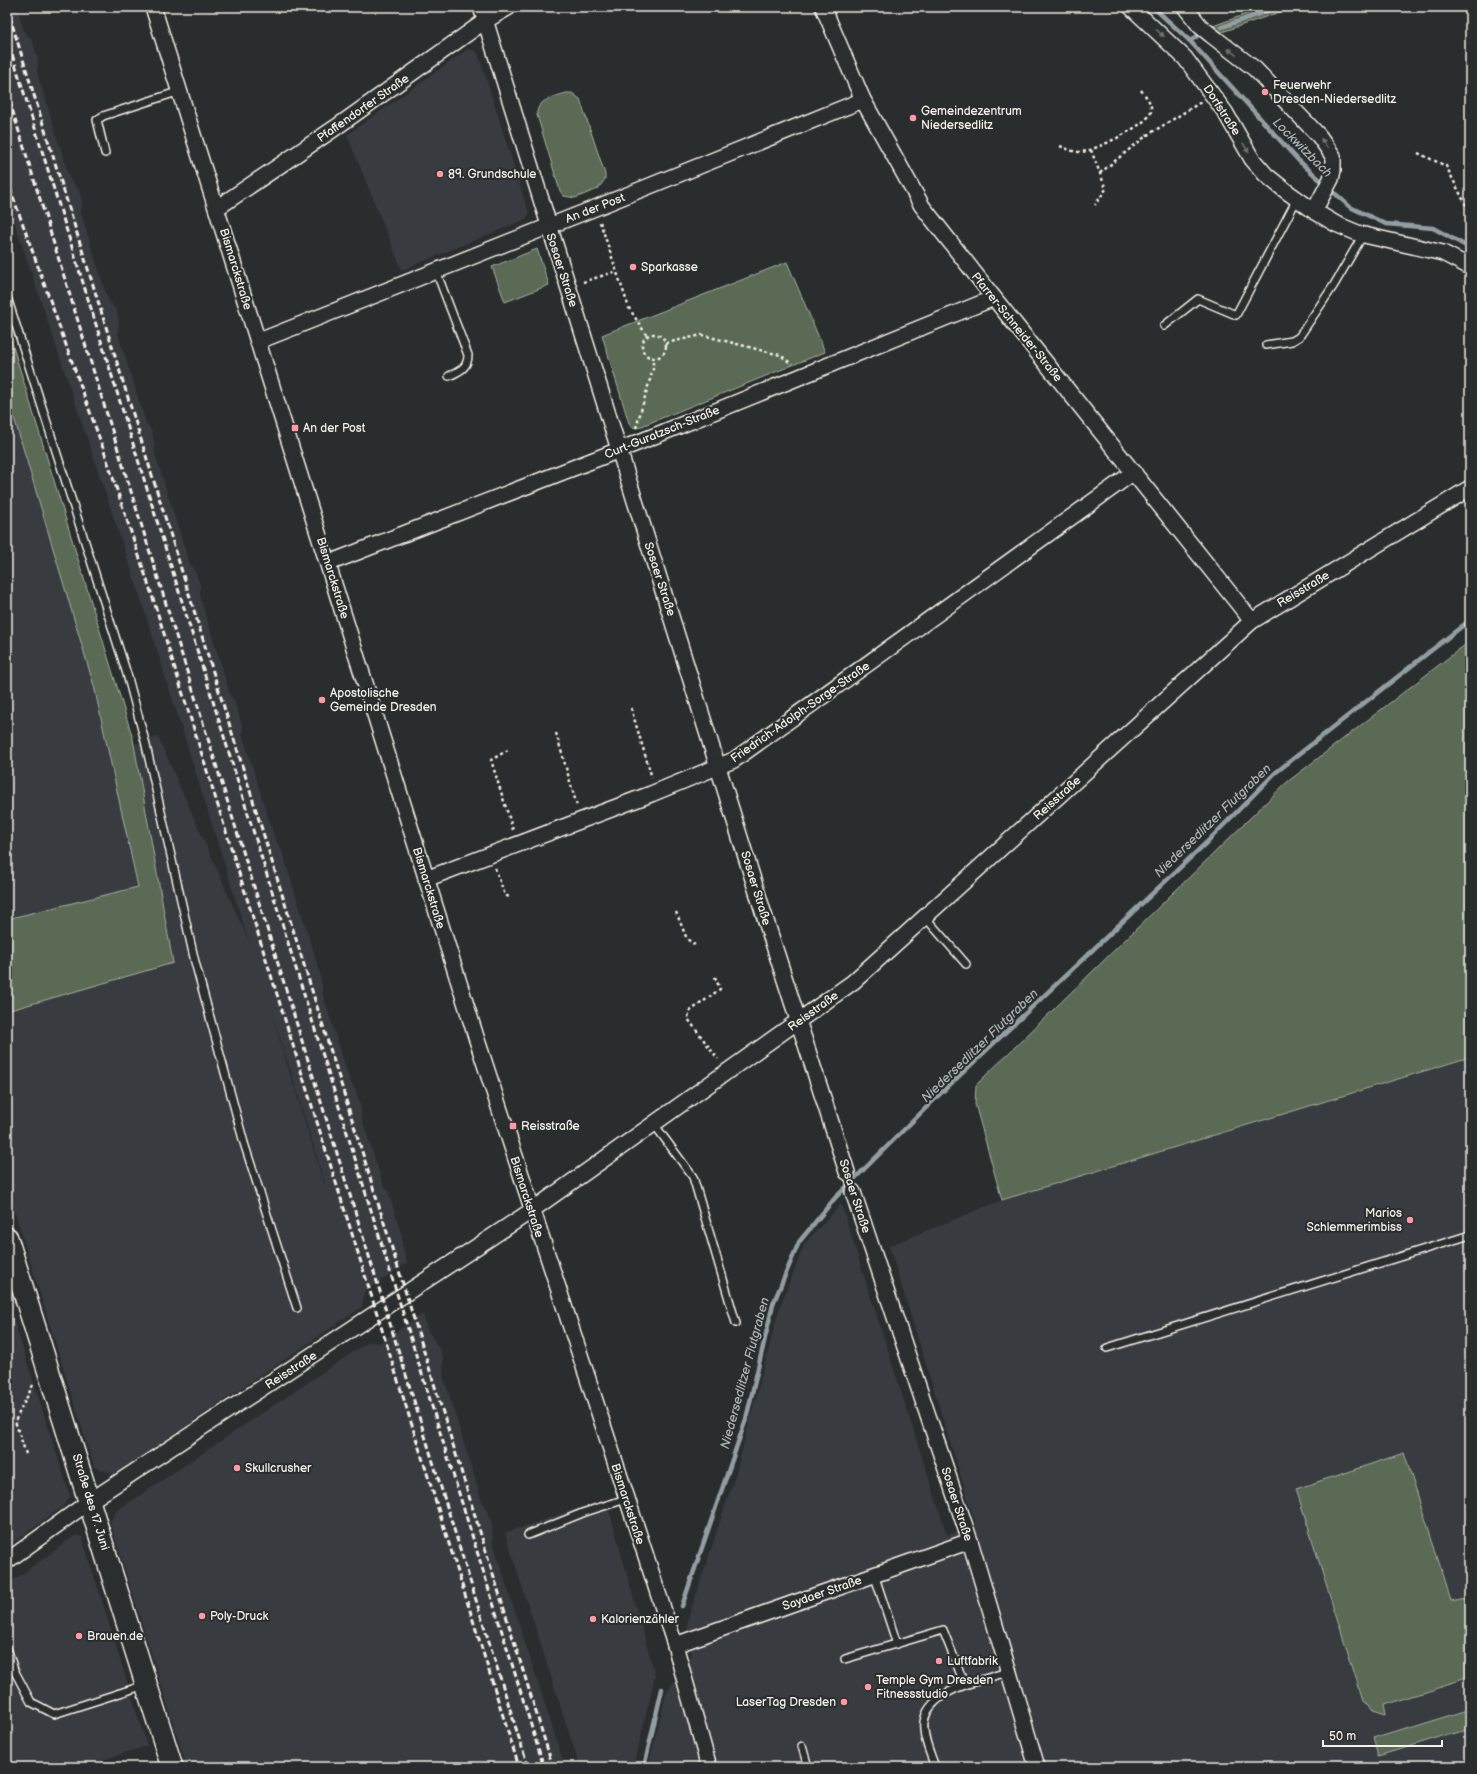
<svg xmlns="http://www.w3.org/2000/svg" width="1477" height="1774" font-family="'Balsamiq Sans',sans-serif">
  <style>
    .built { fill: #393b41; fill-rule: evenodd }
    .green { fill: #5a6b55; stroke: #a7ae9e }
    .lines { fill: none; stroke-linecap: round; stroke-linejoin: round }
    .stream { stroke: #939ea3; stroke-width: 4.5 }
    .lane-casing { stroke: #f4f1e8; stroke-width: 10 }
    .street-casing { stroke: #f4f1e8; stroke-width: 18 }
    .secondary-casing { stroke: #f4f1e8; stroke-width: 24 }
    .path { stroke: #f4f1e8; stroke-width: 2.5; stroke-dasharray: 3 3; stroke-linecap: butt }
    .lane { stroke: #2a2d2e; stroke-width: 7 }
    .street { stroke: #2a2d2e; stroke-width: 15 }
    .secondary { stroke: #2a2d2e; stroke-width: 21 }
    .rail { stroke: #f4f1e8; stroke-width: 3; stroke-dasharray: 6 3; stroke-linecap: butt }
    .oneway { fill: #71726f }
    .poi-dot { fill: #ff9aa2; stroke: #2a2d2e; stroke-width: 1.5 }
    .labels { text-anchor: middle; stroke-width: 4; stroke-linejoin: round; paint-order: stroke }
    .poi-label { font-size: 12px; fill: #f4f1e8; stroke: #2a2d2e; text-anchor: start }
    .street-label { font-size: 12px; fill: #f4f1e8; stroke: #2a2d2e }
    .water-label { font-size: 13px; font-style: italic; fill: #abb3b4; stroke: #2a2d2e }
  </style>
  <rect width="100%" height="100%" fill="#2a2d2e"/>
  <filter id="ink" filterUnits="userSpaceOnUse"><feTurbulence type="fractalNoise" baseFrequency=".025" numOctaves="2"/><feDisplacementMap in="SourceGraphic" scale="8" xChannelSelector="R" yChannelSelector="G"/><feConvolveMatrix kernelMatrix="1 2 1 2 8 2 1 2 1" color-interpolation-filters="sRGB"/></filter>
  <g filter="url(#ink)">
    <!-- built -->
    <g class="built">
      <path d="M7,7H17L24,31L32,40L38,59L37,72L70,180L79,190L82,202L81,213L108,300L116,310L119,320L118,334L146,423L151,430L154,441L155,454L189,562L196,574L200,585V597L231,697L234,700L243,728L242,734L275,839L282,851L320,973L323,995L350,1081L356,1091L361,1107V1116L383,1184L388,1191L402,1236V1245L407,1263L364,1292L362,1307L115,1474L94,1467L7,1187V351L128,746L158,737L249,942L138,590L7,200ZM271,1012L291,1072L325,1184H324Z"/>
      <polygon points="468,49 474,50 478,53 529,214 526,219 402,270 347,135"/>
      <polygon points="1470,1057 1470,1767 648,1767 666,1694 692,1654 687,1622 735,1476 780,1306 805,1243 841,1204 947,1535 976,1525 889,1246 1002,1200"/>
      <polygon points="7,1299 70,1496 64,1506 7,1547"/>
      <polygon points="423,1314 427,1329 440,1350 443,1359 443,1375 482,1502 489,1514 492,1526 493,1543 565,1767 187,1767 110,1522 115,1512 368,1342 379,1343"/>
      <polygon points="606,1499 655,1675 634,1767 580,1767 505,1533"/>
      <polygon points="76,1535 82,1537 147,1746 79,1767 7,1767 7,1585"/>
    </g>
    <!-- green -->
    <g class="green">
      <polygon points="1265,7 1294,7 1222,32 1213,26"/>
      <path d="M566,93H572L580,99L605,174V179L598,189L575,198L564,196L560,191L537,115C536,100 554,97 566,93Z"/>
      <polygon points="537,249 549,285 505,302 492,267"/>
      <polygon points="787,262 825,352 637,428 632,427 629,423 602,335"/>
      <polygon points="7,327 133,739 173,963 7,1011 7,919 138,887 94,686 7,394"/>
      <polygon points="1470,641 1470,1057 1002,1200 975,1104 976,1085 1286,783"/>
      <polygon points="1404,1453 1451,1600 1470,1596 1470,1678 1383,1705 1385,1716 1372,1712 1363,1700 1296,1489"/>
      <polygon points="1470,1709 1470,1728 1379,1756 1374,1739"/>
    </g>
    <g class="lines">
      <!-- stream -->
      <g class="stream">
        <polyline points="1153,7 1190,41 1298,160 1350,207 1386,224 1433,228 1470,248"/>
        <polyline points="1222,27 1279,7"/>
        <polyline points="1190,41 1199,35"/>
        <polyline points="682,1606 746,1419 773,1304 799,1242 835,1198 942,1092 1207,842 1275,773 1470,620"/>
        <polyline points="644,1767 662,1689"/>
      </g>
      <defs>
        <g id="lane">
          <polyline points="105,153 97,120 103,116 180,91"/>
          <path d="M436,271L468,355C468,368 460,371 449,376"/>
          <polyline points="7,297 127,674 145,741 195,962 244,1143 297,1308"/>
          <polyline points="1164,326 1198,299 1236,315 1297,199"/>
          <polyline points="1266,345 1292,341 1299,337 1334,285 1363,235"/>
          <polyline points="925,917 966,964"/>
          <polyline points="654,1124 693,1177 736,1323"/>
          <polyline points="847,1172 853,1192"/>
          <polyline points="1107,1348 1470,1235"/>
          <polyline points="528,1535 585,1512 626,1499"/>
          <polyline points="874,1574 897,1644"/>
          <polyline points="7,1648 14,1670 31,1702 54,1714 145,1685"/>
          <polyline points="845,1659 943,1630 965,1685 1007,1672"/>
          <polyline points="802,1746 808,1767"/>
          <path d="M935,1767C931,1755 925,1743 924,1730C921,1706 945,1692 965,1685"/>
        </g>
        <g id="street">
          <polyline points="153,7 477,1040 675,1645 709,1767"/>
          <polyline points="481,7 766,921 847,1172"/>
          <polyline points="823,7 863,100 922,206 994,298 1252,621"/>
          <polyline points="1131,7 1185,58 1225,112 1252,159 1266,175 1286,191 1314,211 1336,224 1360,234 1443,253 1470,267"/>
          <polyline points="1185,7 1200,26 1211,35 1255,69 1319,136 1333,156 1333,170 1331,179 1314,211"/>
          <polyline points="217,208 335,128 485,21 509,7"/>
          <polyline points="259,341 595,208 863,100"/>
          <polyline points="329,563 632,445 994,298"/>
          <polyline points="426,879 651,794 734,760 1134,472"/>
          <polyline points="853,1192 970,1541 1037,1767"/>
          <polyline points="7,1561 90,1501 531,1211 853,982 1252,621 1470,488"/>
          <polyline points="675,1645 970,1541"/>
        </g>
        <polyline id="secondary" points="7,1238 172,1767"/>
      </defs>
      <!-- lane casing -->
      <use href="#lane" class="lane-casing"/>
      <!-- street casing -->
      <use href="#street" class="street-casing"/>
      <!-- secondary casing -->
      <use href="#secondary" class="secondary-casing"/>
      <!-- path -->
      <g class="path">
        <path d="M1060,146C1067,149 1073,152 1081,152C1094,151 1148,125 1151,112C1153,103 1144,94 1139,88"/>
        <polyline points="1091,150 1106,189 1095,205"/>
        <polyline points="1418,153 1446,166 1469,211"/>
        <polyline points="1100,173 1146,136 1201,102"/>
        <polyline points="600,222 629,308 647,336"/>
        <polyline points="583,282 617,271"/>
        <circle cx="654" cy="346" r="12"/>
        <polyline points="666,343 702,335 780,355 792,364"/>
        <polyline points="636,428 653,369 653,359"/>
        <polyline points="631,708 652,778"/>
        <polyline points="556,733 577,806"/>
        <polyline points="508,750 491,760 513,830"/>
        <polyline points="495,868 505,895 511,898"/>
        <polyline points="676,912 687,939 695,945"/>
        <polyline points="715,977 720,989 689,1012 688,1019 718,1059"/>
        <polyline points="26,1454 15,1421 34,1383"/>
      </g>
      <!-- lane -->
      <use href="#lane" class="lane"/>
      <!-- street -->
      <use href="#street" class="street"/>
      <!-- secondary -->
      <use href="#secondary" class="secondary"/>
      <!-- rail -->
      <g class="rail">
        <polyline points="7,8 553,1767"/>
        <polyline points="7,38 544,1767"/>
        <polyline points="7,93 528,1767"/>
        <polyline points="7,180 104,451 151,592 519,1767"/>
      </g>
    </g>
    <!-- one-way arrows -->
    <defs><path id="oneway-solid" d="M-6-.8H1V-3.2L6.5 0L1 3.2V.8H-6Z"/></defs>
    <g class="oneway">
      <use href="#oneway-solid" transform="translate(1160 33) rotate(42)"/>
      <use href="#oneway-solid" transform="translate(1232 52) rotate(-143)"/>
      <use href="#oneway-solid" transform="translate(1324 143) rotate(-124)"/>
      <use href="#oneway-solid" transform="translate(1246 148) rotate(59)"/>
    </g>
  </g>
  <!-- markers -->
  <g class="poi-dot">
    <circle cx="1265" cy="92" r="4"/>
    <circle cx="913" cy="118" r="4"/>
    <circle cx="440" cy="174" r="4"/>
    <circle cx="633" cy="267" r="4"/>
    <rect x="291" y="424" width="8" height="8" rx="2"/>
    <circle cx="322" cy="700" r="4"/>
    <rect x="509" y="1122" width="8" height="8" rx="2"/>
    <circle cx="1410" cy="1220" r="4"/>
    <circle cx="237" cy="1468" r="4"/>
    <circle cx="202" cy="1616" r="4"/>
    <circle cx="593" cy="1619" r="4"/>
    <circle cx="79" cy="1636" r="4"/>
    <circle cx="939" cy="1661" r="4"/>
    <circle cx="868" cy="1687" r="4"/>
    <circle cx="844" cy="1702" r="4"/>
  </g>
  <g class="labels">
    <!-- poi labels -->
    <g class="poi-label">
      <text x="1273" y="89">Feuerwehr<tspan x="1273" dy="14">Dresden-Niedersedlitz</tspan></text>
      <text x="921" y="115">Gemeindezentrum<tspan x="921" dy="14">Niedersedlitz</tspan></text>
      <text x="448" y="178">89. Grundschule</text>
      <text x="641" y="271">Sparkasse</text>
      <text x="303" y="432">An der Post</text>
      <text x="330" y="697">Apostolische<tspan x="330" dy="14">Gemeinde Dresden</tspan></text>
      <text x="521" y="1130">Reisstraße</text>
      <text x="1402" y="1217" text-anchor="end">Marios<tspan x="1402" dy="14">Schlemmerimbiss</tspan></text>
      <text x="245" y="1472">Skullcrusher</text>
      <text x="210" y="1620">Poly-Druck</text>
      <text x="601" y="1623">Kalorienzähler</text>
      <text x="87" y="1640">Brauen.de</text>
      <text x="947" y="1665">Luftfabrik</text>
      <text x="876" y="1684">Temple Gym Dresden<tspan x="876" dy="14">Fitnessstudio</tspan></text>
      <text x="836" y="1706" text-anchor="end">LaserTag Dresden</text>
    </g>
    <!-- street labels -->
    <g class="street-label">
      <text transform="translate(363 108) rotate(-35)" y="4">Pfaffendorfer Straße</text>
      <text transform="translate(1222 110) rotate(57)" y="4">Dorfstraße</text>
      <text transform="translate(595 208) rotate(-21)" y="4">An der Post</text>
      <text transform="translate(236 269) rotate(73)" y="4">Bismarckstraße</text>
      <text transform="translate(562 270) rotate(72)" y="4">Sosaer Straße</text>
      <text transform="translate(1017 327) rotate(51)" y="4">Pfarrer-Schneider-Straße</text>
      <text transform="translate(662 432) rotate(-22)" y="4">Curt-Guratzsch-Straße</text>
      <text transform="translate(333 578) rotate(73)" y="4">Bismarckstraße</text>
      <text transform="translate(660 579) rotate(72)" y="4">Sosaer Straße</text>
      <text transform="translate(1303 589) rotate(-31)" y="4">Reisstraße</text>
      <text transform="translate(800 712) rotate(-35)" y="4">Friedrich-Adolph-Sorge-Straße</text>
      <text transform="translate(1057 798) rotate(-42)" y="4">Reisstraße</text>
      <text transform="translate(429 888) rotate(73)" y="4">Bismarckstraße</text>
      <text transform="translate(756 888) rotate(73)" y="4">Sosaer Straße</text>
      <text transform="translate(813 1011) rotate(-36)" y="4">Reisstraße</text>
      <text transform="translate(855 1196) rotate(72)" y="4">Sosaer Straße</text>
      <text transform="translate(527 1197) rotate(72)" y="4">Bismarckstraße</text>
      <text transform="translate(291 1370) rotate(-33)" y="4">Reisstraße</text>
      <text transform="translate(91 1502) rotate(73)" y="4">Straße des 17. Juni</text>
      <text transform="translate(628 1504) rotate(72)" y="4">Bismarckstraße</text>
      <text transform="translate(957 1504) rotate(72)" y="4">Sosaer Straße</text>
      <text transform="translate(822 1593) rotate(-19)" y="4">Saydaer Straße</text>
    </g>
    <!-- water labels -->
    <g class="water-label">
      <text transform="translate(1303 147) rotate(45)" y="5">Lockwitzbach</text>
      <text transform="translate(1212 820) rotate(-44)" y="5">Niedersedlitzer Flutgraben</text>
      <text transform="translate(979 1045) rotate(-44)" y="5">Niedersedlitzer Flutgraben</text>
      <text transform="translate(744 1373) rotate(-75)" y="5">Niedersedlitzer Flutgraben</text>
    </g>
  </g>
  <!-- margin -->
  <rect width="1477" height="1774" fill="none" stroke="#2a2d2e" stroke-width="24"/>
  <rect x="12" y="12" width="1453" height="1750" fill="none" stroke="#f4f1e8" stroke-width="1.5" filter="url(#ink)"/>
  <!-- scale -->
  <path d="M1323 1740v6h119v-6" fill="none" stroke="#f4f1e8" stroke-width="2"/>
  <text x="1329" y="1740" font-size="12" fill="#f4f1e8" stroke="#2a2d2e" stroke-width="3" paint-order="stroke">50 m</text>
</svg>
